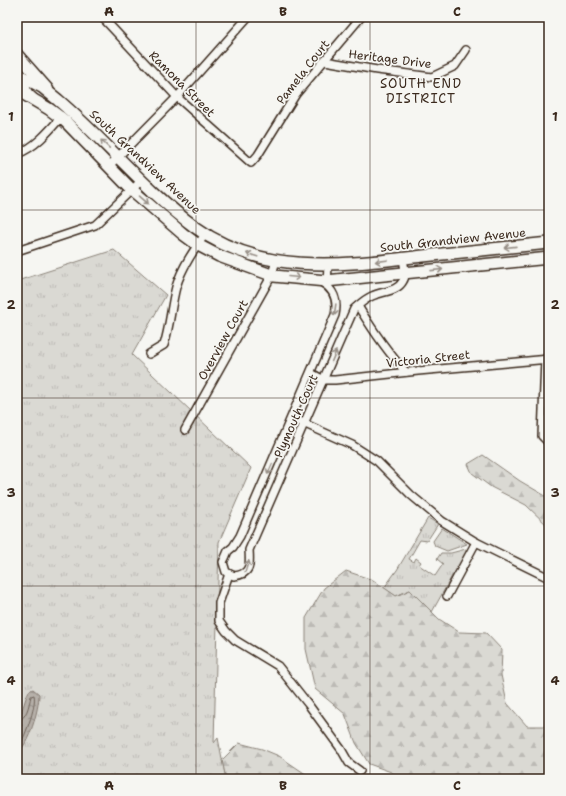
<svg xmlns="http://www.w3.org/2000/svg" width="566" height="796" font-family="'Shantell Sans',sans-serif">
  <style>
    .grass { fill: url(#grass-tufts); stroke: #8a8278 }
    .forest { fill: url(#forest-firs); stroke: #8a8278 }
    .water { fill: url(#water-ripples); stroke: #857a71 }
    .lines { fill: none; stroke-linecap: round; stroke-linejoin: round }
    .shore { stroke: #6c6056; stroke-width: 1 }
    .minor-casing { stroke: #3b2a1e; stroke-width: 10 }
    .secondary-casing { stroke: #3b2a1e; stroke-width: 13 }
    .primary-casing { stroke: #3b2a1e; stroke-width: 14 }
    .minor { stroke: #f6f6f2; stroke-width: 7 }
    .secondary { stroke: #f6f6f2; stroke-width: 10 }
    .primary { stroke: #f6f6f2; stroke-width: 11 }
    .oneway { stroke: #989088 }
    .grid { fill: none; stroke: #3b2a1e; stroke-width: 1; stroke-opacity: 0.55 }
    .labels { text-anchor: middle; stroke-width: 3.5; stroke-linejoin: round; paint-order: stroke }
    .street-label { font-size: 12px; fill: #3b2a1e; stroke: #f6f6f2 }
    .neighbourhood-label { font-size: 13px; letter-spacing: 1px; fill: #3b2a1e; stroke: #f6f6f2 }
    .neatline { fill: none; stroke: #3b2a1e; stroke-width: 1.5 }
    .grid-label { font-size: 13px; text-anchor: middle; font-weight: bold; fill: #3b2a1e }
  </style>
  <defs>
    <pattern id="grass-tufts" width="24" height="20" patternUnits="userSpaceOnUse"><rect width="24" height="20" fill="#dad9d3"/><path d="M3 7l-1-3M5 7V3M7 7l1-3M15 17l-1-3M17 17v-4M19 17l1-3" fill="none" stroke="#bcbab5"/></pattern>
    <pattern id="forest-firs" width="22" height="20" patternUnits="userSpaceOnUse"><rect width="22" height="20" fill="#dad9d3"/><path d="M5 1l3.5 6h-7zM16 11l3.5 6h-7z" fill="#bcbab5"/></pattern>
    <pattern id="water-ripples" width="26" height="14" patternUnits="userSpaceOnUse"><rect width="26" height="14" fill="#b6b0a9"/><path d="M2 4q2-2 4 0t4 0M15 11q2-2 4 0t4 0" fill="none" stroke="#958f89"/></pattern>
  </defs>
  <rect width="100%" height="100%" fill="#f6f6f2"/>
  <filter id="ink" filterUnits="userSpaceOnUse"><feTurbulence type="fractalNoise" baseFrequency=".025" numOctaves="2"/><feDisplacementMap in="SourceGraphic" scale="8" xChannelSelector="R" yChannelSelector="G"/><feConvolveMatrix kernelMatrix="1 2 1 2 8 2 1 2 1" color-interpolation-filters="sRGB"/></filter>
  <g filter="url(#ink)">
    <!-- grass -->
    <g class="grass">
      <polygon points="114,250 166,295 132,355 251,468 219,542 214,743 218,738 226,779 17,779 17,281"/>
      <polygon points="428,518 438,524 427,541 420,540 409,559 414,562 416,558 421,562 419,565 435,576 443,564 437,559 441,553 451,553 466,549 468,554 457,573 452,576 432,612 410,590 396,596 384,588 397,570"/>
      <polygon points="442,528 467,544 447,551 435,546 433,541"/>
    </g>
    <!-- forest -->
    <g class="forest">
      <polygon points="483,455 520,481 549,498 549,527 526,505 491,487 472,473 468,464"/>
      <polygon points="346,571 373,580 396,596 410,590 439,619 459,632 486,633 502,650 501,675 507,703 527,726 549,726 549,779 402,779 391,772 369,764 356,743 345,714 315,689 306,649 306,618 324,588"/>
      <polygon points="239,743 262,749 279,756 310,777 311,779 226,779 222,760"/>
    </g>
    <!-- water -->
    <path class="water" d="M33,689L39,694C39,710 29,744 17,754V719L21,713L27,695L29,691Z"/>
    <g class="lines">
      <!-- shore -->
      <path class="shore" d="M17,721C27,719 29,705 31,696L34,695C37,705 24,741 17,749"/>
      <defs>
        <g id="minor">
          <polyline points="102,17 177,97 251,163 258,155 296,94 361,17"/>
          <polyline points="325,61 377,70 432,77 455,66 466,50"/>
          <path d="M17,154C35,148 50,130 62,116"/>
          <polyline points="109,166 177,97 248,17"/>
          <polyline points="17,251 95,225 142,180"/>
          <path d="M321,282C334,289 338,301 335,315L240,536L233,547L228,551L225,558L223,562L226,572L234,576C251,574 250,565 249,550L354,309C360,304 365,299 372,296C383,291 397,292 403,281C407,275 404,265 403,259"/>
          <polyline points="327,285 328,265"/>
          <path d="M358,306C372,329 387,352 406,372"/>
          <path d="M149,354L164,345C170,326 171,306 176,287C182,267 194,250 206,233"/>
          <polyline points="545,359 542,436 549,443"/>
          <polyline points="311,373 324,380 335,380 418,371 549,359"/>
          <polyline points="292,418 352,445 377,461 411,495 442,521 476,542 549,578"/>
          <polyline points="185,430 272,275 276,260"/>
          <polyline points="229,574 219,603 219,621 226,631 235,640 278,666 308,704 341,749 349,763 360,771"/>
          <polyline points="447,596 476,542"/>
        </g>
        <g id="secondary">
          <polyline points="17,54 48,89"/>
          <polyline points="17,71 27,93 33,99"/>
        </g>
        <g id="primary">
          <path d="M17,74L42,87L58,100C105,140 145,190 195,227C263,277 345,265 423,256C465,252 507,247 549,243"/>
          <polyline points="17,90 49,109 65,121 132,190 183,234 198,245 219,256 274,276 326,281 549,258"/>
        </g>
      </defs>
      <!-- minor casing -->
      <use href="#minor" class="minor-casing"/>
      <!-- secondary casing -->
      <use href="#secondary" class="secondary-casing"/>
      <!-- primary casing -->
      <use href="#primary" class="primary-casing"/>
      <!-- minor -->
      <use href="#minor" class="minor"/>
      <!-- secondary -->
      <use href="#secondary" class="secondary"/>
      <!-- primary -->
      <use href="#primary" class="primary"/>
    </g>
    <!-- one-way arrows -->
    <defs><path id="oneway-shaft" d="M-6 0H5M1.5-3L5.5 0L1.5 3" fill="none" stroke-width="1.6" stroke-linecap="round" stroke-linejoin="round"/></defs>
    <g class="oneway">
      <use href="#oneway-shaft" transform="translate(105 144) rotate(-136)"/>
      <use href="#oneway-shaft" transform="translate(144 200) rotate(41)"/>
      <use href="#oneway-shaft" transform="translate(510 247) rotate(174)"/>
      <use href="#oneway-shaft" transform="translate(252 255) rotate(-162)"/>
      <use href="#oneway-shaft" transform="translate(381 261) rotate(173)"/>
      <use href="#oneway-shaft" transform="translate(437 270) rotate(-6)"/>
      <use href="#oneway-shaft" transform="translate(294 277) rotate(5)"/>
      <use href="#oneway-shaft" transform="translate(335 310) rotate(98)"/>
      <use href="#oneway-shaft" transform="translate(334 356) rotate(-67)"/>
      <use href="#oneway-shaft" transform="translate(270 469) rotate(114)"/>
      <use href="#oneway-shaft" transform="translate(247 566) rotate(-72)"/>
    </g>
  </g>
  <!-- grid -->
  <path class="grid" d="M196,17V779M370,17V779M17,210H549M17,398H549M17,586H549"/>
  <g class="labels">
    <!-- street labels -->
    <g class="street-label">
      <text transform="translate(390 59) rotate(7)" y="4">Heritage Drive</text>
      <text transform="translate(303 72) rotate(-52)" y="4">Pamela Court</text>
      <text transform="translate(182 84) rotate(45)" y="4">Ramona Street</text>
      <text transform="translate(145 162) rotate(43)" y="4">South Grandview Avenue</text>
      <text transform="translate(453 240) rotate(-6)" y="4">South Grandview Avenue</text>
      <text transform="translate(223 340) rotate(-61)" y="4">Overview Court</text>
      <text transform="translate(428 359) rotate(-6)" y="4">Victoria Street</text>
      <text transform="translate(296 416) rotate(-66)" y="4">Plymouth Court</text>
    </g>
    <!-- neighbourhood labels -->
    <g class="neighbourhood-label">
      <text x="421" y="88">SOUTH END<tspan x="421" dy="15">DISTRICT</tspan></text>
    </g>
  </g>
  <!-- margin -->
  <rect width="566" height="796" fill="none" stroke="#f6f6f2" stroke-width="44"/>
  <rect x="22" y="22" width="522" height="752" class="neatline"/>
  <g class="grid-label">
    <text x="109" y="16">A</text>
    <text x="283" y="16">B</text>
    <text x="457" y="16">C</text>
    <text x="11" y="121">1</text>
    <text x="555" y="121">1</text>
    <text x="11" y="309">2</text>
    <text x="555" y="309">2</text>
    <text x="11" y="497">3</text>
    <text x="555" y="497">3</text>
    <text x="11" y="685">4</text>
    <text x="555" y="685">4</text>
    <text x="109" y="790">A</text>
    <text x="283" y="790">B</text>
    <text x="457" y="790">C</text>
  </g>
</svg>
